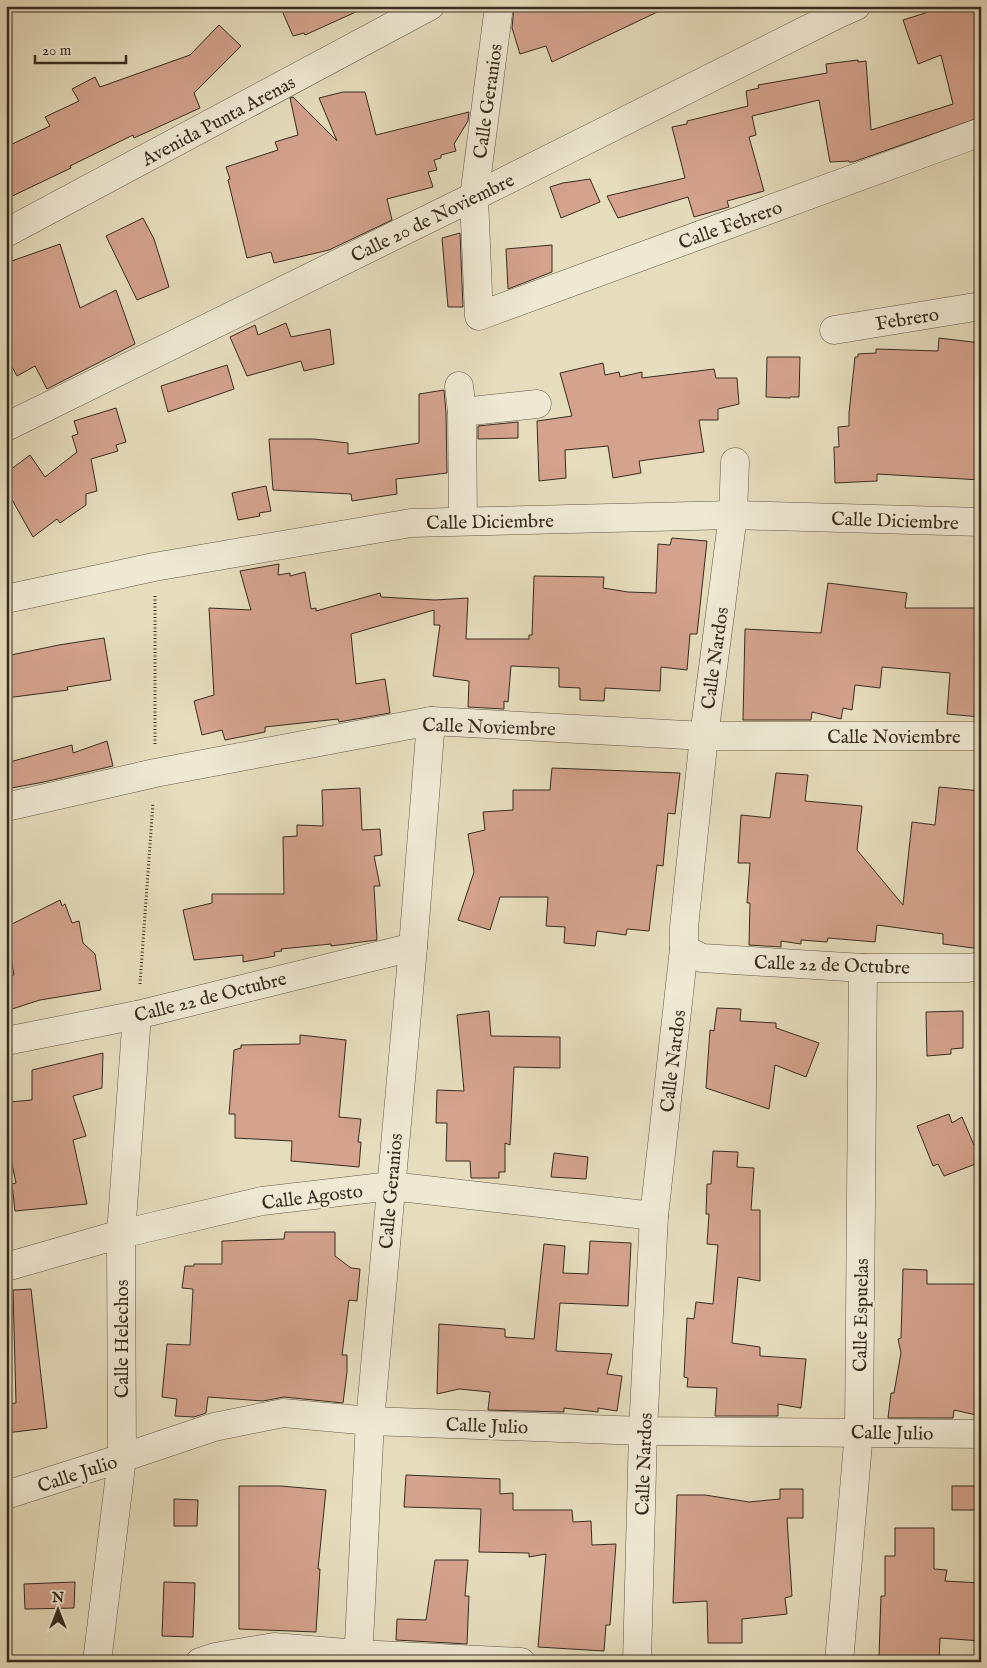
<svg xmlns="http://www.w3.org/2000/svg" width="987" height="1668" font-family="'IM FELL English',serif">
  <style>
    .building { fill: #d4a28d; stroke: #372c20 }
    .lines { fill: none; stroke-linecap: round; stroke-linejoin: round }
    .minor-casing { stroke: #635847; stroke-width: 29 }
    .path { stroke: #372c20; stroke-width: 3; stroke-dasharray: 1 2.5; stroke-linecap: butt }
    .minor { stroke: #efe9d4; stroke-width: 28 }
    .labels { text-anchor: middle; stroke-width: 4.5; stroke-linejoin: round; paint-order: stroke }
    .street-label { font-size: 19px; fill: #372c20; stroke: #efe9d4 }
  </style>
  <rect width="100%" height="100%" fill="#e6ddbd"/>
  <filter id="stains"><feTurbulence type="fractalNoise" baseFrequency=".004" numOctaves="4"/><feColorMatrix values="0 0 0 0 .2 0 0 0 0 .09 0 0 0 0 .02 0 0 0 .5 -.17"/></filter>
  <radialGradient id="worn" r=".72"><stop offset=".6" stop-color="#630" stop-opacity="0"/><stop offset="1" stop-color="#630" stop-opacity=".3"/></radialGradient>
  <!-- building -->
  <g class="building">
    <polygon points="280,6 369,6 305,35 304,33 293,36"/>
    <polygon points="514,6 670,6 552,62 546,46 520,54 512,28"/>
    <polygon points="967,6 981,6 981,117 853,162 849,162 849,161 830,162 819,100 752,116 756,135 749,137 764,191 727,201 729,207 694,217 688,197 618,218 607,196 685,178 672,127 687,124 687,121 748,106 746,91 759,88 758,85 827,73 826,64 858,60 858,62 866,61 871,130 953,104 941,55 918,64 903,20 941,8"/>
    <polygon points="219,25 241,46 194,93 200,108 134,138 133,135 70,166 71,168 6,199 6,147 50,126 45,117 79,101 72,89 95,77 100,87 190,55"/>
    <polygon points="343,92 365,92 376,135 469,112 468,121 454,144 456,151 441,155 441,158 434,160 437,170 428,172 433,187 387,199 392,220 329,250 274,263 271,252 247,258 228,180 230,179 226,167 278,150 275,142 298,135 290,98 293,97 337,141 319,98"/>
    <polygon points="590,179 600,202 561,218 550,187 563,183"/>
    <polygon points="143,218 154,239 169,287 137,300 106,236"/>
    <polygon points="460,233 463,307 448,307 442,238"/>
    <polygon points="60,244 80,308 116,290 135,344 47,389 35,366 17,376 6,356 6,263"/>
    <polygon points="552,245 552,272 508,289 506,249"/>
    <polygon points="286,323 291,337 330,329 334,364 304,371 301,361 247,376 230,337 255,325 258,335"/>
    <polygon points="939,338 981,343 981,480 877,474 877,481 835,483 834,447 839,447 838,427 849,426 849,413 855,357 858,357 858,354 876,353 876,349 938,351"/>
    <polygon points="767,357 800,357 799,397 790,397 790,398 766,397"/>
    <polygon points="603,363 605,375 619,372 620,377 642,372 642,378 714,369 716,378 737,378 739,404 718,409 718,420 699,420 704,452 639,461 641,473 613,478 608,446 565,450 566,478 539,481 537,421 572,416 560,373"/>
    <polygon points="227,365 234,389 168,412 161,386"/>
    <polygon points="444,390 446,413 447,473 396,479 397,494 352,501 351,494 273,490 269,439 314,439 348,443 348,454 419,443 419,394"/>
    <polygon points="116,408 126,442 116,445 118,451 91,459 97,491 86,494 86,505 60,523 57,519 33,537 6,489 6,473 30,455 45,477 77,452 72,436 78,434 74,421"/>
    <polygon points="518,422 518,438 478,439 478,426"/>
    <polygon points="266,486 271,511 259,513 260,516 238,520 232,493"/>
    <polygon points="672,538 707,541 697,634 690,634 687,670 661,667 660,691 605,688 604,701 580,700 580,688 559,687 559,668 511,666 508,702 504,701 504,709 468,707 469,681 433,676 440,625 434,625 434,610 351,634 356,684 385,679 390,713 339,722 338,719 265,727 265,732 225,740 222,730 202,735 194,701 214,695 209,608 251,610 240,571 279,564 278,575 290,573 290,576 305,572 311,609 316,608 316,611 380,593 381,597 435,600 468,598 466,639 529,639 529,635 532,635 534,576 604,577 603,588 628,592 656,593 658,544 670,545"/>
    <polygon points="828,583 907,593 905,608 981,608 981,717 947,714 950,673 882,667 880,688 855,685 852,710 843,708 841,719 812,712 811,720 743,720 745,629 821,633"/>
    <polygon points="104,638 111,680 67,687 68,690 6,698 6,656 59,645"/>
    <polygon points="107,741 113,766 44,782 6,789 6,763 72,745 73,753"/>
    <polygon points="552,768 680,773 675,814 668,813 663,866 657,865 649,931 627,929 626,935 597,931 595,946 564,943 565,927 546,926 548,897 500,897 490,930 458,920 474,872 468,834 485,830 483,812 513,810 513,790 550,790"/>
    <polygon points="776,773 808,775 805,801 862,806 857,850 903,905 912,822 935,825 939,787 981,791 981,949 943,944 943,934 877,925 875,942 828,938 827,942 801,940 801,944 781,941 781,947 749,945 750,903 747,903 750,863 738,863 741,815 770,818"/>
    <polygon points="360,788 362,830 380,829 382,855 374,856 380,886 374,886 377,940 331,946 331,944 281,949 282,951 274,952 275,956 243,962 243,955 194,960 183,910 212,903 212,894 284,894 283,837 297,836 297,825 323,826 322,790"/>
    <polygon points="60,900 62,906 65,904 72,923 79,921 83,943 95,954 101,990 40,1000 6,1011 6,977 14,975 6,927"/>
    <polygon points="717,1008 741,1009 740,1021 776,1023 776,1028 819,1043 806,1077 775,1065 769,1109 706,1088 710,1030 714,1031"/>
    <polygon points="489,1011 491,1036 560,1037 560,1068 514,1067 510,1145 505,1143 505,1172 499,1172 499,1178 471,1178 470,1161 446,1161 447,1123 436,1123 437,1090 464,1091 457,1015"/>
    <polygon points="963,1011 963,1048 951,1049 951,1054 927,1056 926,1012"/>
    <polygon points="300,1035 346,1040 339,1117 361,1119 358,1142 361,1142 359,1167 291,1161 292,1141 235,1138 235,1114 229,1114 234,1050 241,1048 241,1045 300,1044"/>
    <polygon points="103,1053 102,1088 73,1096 86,1136 73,1140 87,1204 15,1211 12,1184 16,1183 6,1135 6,1113 10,1113 9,1102 32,1100 32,1070"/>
    <polygon points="949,1114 952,1123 962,1117 974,1145 981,1146 981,1162 944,1176 938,1164 933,1166 917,1126"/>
    <polygon points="713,1151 738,1152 737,1167 754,1168 751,1210 760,1210 760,1281 738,1277 732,1343 760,1347 760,1356 806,1359 801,1408 778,1404 778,1416 715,1416 717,1388 687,1387 688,1378 684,1377 687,1318 694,1319 696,1302 713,1304 718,1245 707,1244 709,1214 706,1214 707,1184 711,1184"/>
    <polygon points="554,1153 588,1157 586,1179 551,1177"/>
    <polygon points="285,1232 335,1232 335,1256 351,1268 360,1269 357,1301 349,1300 342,1355 347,1355 347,1372 343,1403 284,1397 263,1401 208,1397 206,1413 194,1417 175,1416 177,1399 162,1397 167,1344 190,1345 193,1289 182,1288 185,1266 194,1266 194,1264 222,1264 222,1241 284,1239"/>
    <polygon points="590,1241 631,1243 628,1306 560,1303 556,1351 612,1354 607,1374 622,1376 617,1411 598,1408 598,1412 564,1408 564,1412 488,1410 490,1392 459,1389 437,1394 439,1324 505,1329 505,1337 534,1339 544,1244 565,1246 563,1273 588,1274"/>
    <polygon points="903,1269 927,1270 927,1284 981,1284 981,1416 954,1410 953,1418 888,1418 891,1393 894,1393 901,1353 898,1339 901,1338"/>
    <polygon points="31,1289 47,1428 6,1433 6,1404 16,1403 13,1290"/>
    <polygon points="406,1475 500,1479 500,1494 513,1493 513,1510 572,1510 573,1522 591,1521 592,1545 616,1544 610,1625 606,1625 604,1651 538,1647 546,1554 529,1557 529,1553 479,1552 481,1509 404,1507"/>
    <polygon points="239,1486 281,1486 326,1490 318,1569 320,1569 316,1632 239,1629"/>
    <rect x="952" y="1486" width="29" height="24"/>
    <polygon points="780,1489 803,1489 803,1518 787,1518 792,1596 785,1598 787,1614 742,1619 742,1643 708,1643 707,1601 673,1603 677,1495 705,1495 749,1502 780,1499"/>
    <polygon points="174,1499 198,1500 197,1526 174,1526"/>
    <polygon points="895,1528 934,1528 934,1569 947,1570 945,1581 981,1583 981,1641 940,1638 939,1660 879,1657 881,1596 885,1596 885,1556 895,1556"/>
    <polygon points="435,1560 468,1560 465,1596 469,1596 467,1644 396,1640 397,1619 426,1620"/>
    <polygon points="75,1582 74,1608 25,1609 24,1584"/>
    <polygon points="164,1582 195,1583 193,1637 162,1636"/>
  </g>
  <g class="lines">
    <defs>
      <g id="minor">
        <polyline points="499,6 474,197 479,316 981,132"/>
        <polyline points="6,233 430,6"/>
        <polyline points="834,330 981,306"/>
        <polyline points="459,386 462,412 463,521"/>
        <polyline points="462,412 537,404"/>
        <polyline points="6,427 489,189 836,15 856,6"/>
        <polyline points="6,599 154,567 411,523 733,515 981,522"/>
        <polyline points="6,807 155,773 431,721 704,736 981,736"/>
        <polyline points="684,949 702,958 863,968 968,968 981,966"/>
        <polyline points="6,1041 137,1015 413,947"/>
        <polyline points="6,1267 121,1234 262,1201 391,1186 654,1216"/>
        <polyline points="6,1495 122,1458 214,1427 283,1413 370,1421 643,1431 981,1434"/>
        <polyline points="97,1662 122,1458 121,1234 137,1015"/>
        <polyline points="200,1662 215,1657 274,1647 358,1654 521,1662"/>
        <polyline points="358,1662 370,1421 413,947 431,721"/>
        <polyline points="637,1662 643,1431 654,1216 684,949 684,927 704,736 733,515 735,462"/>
        <polyline points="839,1662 859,1432 863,968"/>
      </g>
    </defs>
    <!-- minor casing -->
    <use href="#minor" class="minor-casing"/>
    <!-- path -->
    <g class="path">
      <polyline points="155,596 155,745"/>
      <polyline points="140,984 153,803"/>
    </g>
    <!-- minor -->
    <use href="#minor" class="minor"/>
  </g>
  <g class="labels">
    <!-- street labels -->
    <g class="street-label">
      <text transform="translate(487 101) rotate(-82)" y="7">Calle Geranios</text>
      <text transform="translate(218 120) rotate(-28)" y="7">Avenida Punta Arenas</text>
      <text transform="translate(432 217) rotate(-26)" y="7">Calle 20 de Noviembre</text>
      <text transform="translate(730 224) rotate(-20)" y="7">Calle Febrero</text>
      <text transform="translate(907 318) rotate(-9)" y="7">Febrero</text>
      <text transform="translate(895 520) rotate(2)" y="7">Calle Diciembre</text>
      <text transform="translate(490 521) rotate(-1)" y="7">Calle Diciembre</text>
      <text transform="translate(714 658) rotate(-82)" y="7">Calle Nardos</text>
      <text transform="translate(489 726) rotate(2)" y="7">Calle Noviembre</text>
      <text x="894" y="743">Calle Noviembre</text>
      <text transform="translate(832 964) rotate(2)" y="7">Calle 22 de Octubre</text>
      <text transform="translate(210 996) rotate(-14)" y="7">Calle 22 de Octubre</text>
      <text transform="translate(672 1061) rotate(-83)" y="7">Calle Nardos</text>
      <text transform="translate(390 1191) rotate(-85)" y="7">Calle Geranios</text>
      <text transform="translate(312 1196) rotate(-7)" y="7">Calle Agosto</text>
      <text transform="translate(860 1315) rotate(-89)" y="7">Calle Espuelas</text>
      <text transform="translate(121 1339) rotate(-90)" y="7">Calle Helechos</text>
      <text transform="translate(487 1425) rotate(2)" y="7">Calle Julio</text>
      <text transform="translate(892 1432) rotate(1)" y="7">Calle Julio</text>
      <text transform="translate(643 1464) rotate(-88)" y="7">Calle Nardos</text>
      <text transform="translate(77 1473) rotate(-18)" y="7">Calle Julio</text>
    </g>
  </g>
  <!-- margin -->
  <rect width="987" height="1668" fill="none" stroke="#e6ddbd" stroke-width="25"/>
  <rect x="8" y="8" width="972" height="1653" fill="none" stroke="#372c20" stroke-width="2.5"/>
  <rect x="12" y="12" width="962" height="1643" fill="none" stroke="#372c20"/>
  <!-- north arrow -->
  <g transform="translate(58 1610)" stroke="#efe9d4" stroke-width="4" paint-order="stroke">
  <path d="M0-4L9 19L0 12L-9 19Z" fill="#372c20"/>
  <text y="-8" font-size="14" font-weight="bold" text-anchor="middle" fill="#372c20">N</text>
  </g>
  <!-- scale -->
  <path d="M35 55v8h91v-8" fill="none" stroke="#372c20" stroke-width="2.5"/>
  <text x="42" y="55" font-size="15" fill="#372c20" stroke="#efe9d4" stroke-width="4" paint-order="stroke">20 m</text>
  <rect width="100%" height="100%" filter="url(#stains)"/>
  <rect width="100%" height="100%" fill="url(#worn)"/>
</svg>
